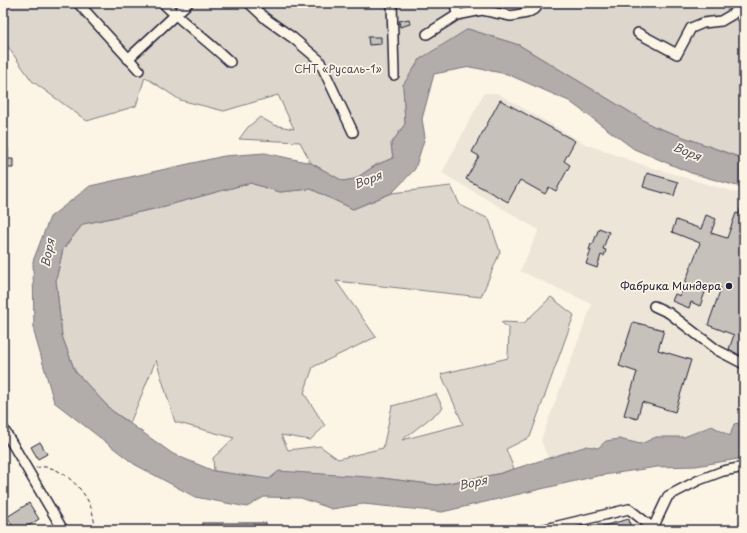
<svg xmlns="http://www.w3.org/2000/svg" width="747" height="533" font-family="'Playpen Sans',sans-serif">
  <style>
    .built { fill: #ece5d8 }
    .green { fill: #dcd6cc; stroke: #7f7c84 }
    .water { fill: #b2adab; stroke: #78757e }
    .building { fill: #c6c1bb; stroke: #22223b }
    .lines { fill: none; stroke-linecap: round; stroke-linejoin: round }
    .minor-casing { stroke: #22223b; stroke-width: 12 }
    .path { stroke: #22223b; stroke-width: 1; stroke-dasharray: 4 3; stroke-linecap: butt }
    .minor { stroke: #fcf5e5; stroke-width: 9 }
    .poi-dot { fill: #22223b; stroke: #fcf5e5; stroke-width: 1.5 }
    .labels { text-anchor: middle; stroke-width: 3.5; stroke-linejoin: round; paint-order: stroke }
    .park-label { font-size: 11px; fill: #504f5f; stroke: #fcf5e5 }
    .poi-label { font-size: 11px; fill: #22223b; stroke: #fcf5e5; text-anchor: end }
    .water-label { font-size: 12px; font-style: italic; fill: #545362; stroke: #fcf5e5 }
  </style>
  <rect width="100%" height="100%" fill="#fcf5e5"/>
  <filter id="ink" filterUnits="userSpaceOnUse"><feTurbulence type="fractalNoise" baseFrequency=".025" numOctaves="2"/><feDisplacementMap in="SourceGraphic" scale="8" xChannelSelector="R" yChannelSelector="G"/><feConvolveMatrix kernelMatrix="1 2 1 2 8 2 1 2 1" color-interpolation-filters="sRGB"/></filter>
  <g filter="url(#ink)">
    <!-- built -->
    <polygon class="built" points="484,93 497,93 585,144 646,166 744,195 744,422 734,424 730,436 712,427 684,437 656,437 641,444 619,439 606,441 598,448 587,446 548,458 541,440 592,304 520,271 539,230 442,173"/>
    <!-- green -->
    <g class="green">
      <polygon points="9,3 744,3 744,159 653,126 519,45 468,29 403,85 405,124 391,144 393,158 376,165 355,179 343,181 311,163 300,142 239,139 248,127 260,117 274,125 294,129 278,95 224,111 180,100 145,77 136,106 87,121 32,81 3,40 3,9"/>
      <polygon points="250,183 280,192 311,189 353,209 392,193 451,186 460,205 489,219 500,252 481,297 336,281 376,337 313,367 304,393 325,426 310,440 281,435 288,450 320,446 338,459 383,448 392,406 436,394 443,408 402,440 463,424 441,374 508,358 509,329 501,322 524,323 551,297 574,315 530,437 506,449 514,469 498,474 437,485 382,478 269,480 214,471 213,458 234,438 175,422 156,360 130,423 111,410 75,371 62,336 56,280 63,249 83,224 154,209"/>
    </g>
    <!-- water -->
    <polygon class="water" points="468,29 519,45 653,126 744,159 744,188 691,173 634,149 569,101 507,74 470,67 434,74 422,119 425,137 415,169 392,193 353,209 311,189 280,192 250,183 154,209 83,224 63,249 56,280 62,336 75,371 111,410 173,454 214,471 269,479 279,471 382,478 437,485 498,474 587,446 598,448 606,441 619,439 641,444 656,437 684,437 712,426 730,436 734,424 744,422 744,458 696,466 657,467 597,476 442,512 363,504 332,509 301,498 264,497 247,507 195,497 134,464 54,402 34,332 33,261 50,217 90,186 224,156 265,153 311,163 343,181 355,179 376,165 393,158 391,144 405,124 403,85 420,59"/>
    <!-- building -->
    <g class="building">
      <polygon points="744,10 744,25 737,20"/>
      <polygon points="409,19 410,24 400,27 399,21"/>
      <polygon points="368,37 381,37 381,44 369,45"/>
      <polygon points="500,100 575,141 564,161 570,165 556,191 549,187 545,194 520,180 508,202 466,179 479,156 472,152"/>
      <polygon points="3,148 8,148 8,159 13,159 13,168 3,168"/>
      <polygon points="647,173 678,182 674,196 643,187"/>
      <polygon points="743,201 744,312 742,316 744,317 744,347 741,356 729,349 734,335 708,325 721,288 708,284 700,306 691,302 689,308 672,301 675,294 680,296 700,243 672,232 676,220 701,229 706,215 716,219 711,233 727,238 736,213 739,214"/>
      <polygon points="599,228 609,232 603,249 606,250 604,256 601,255 597,268 586,264 591,250 589,250 591,244 593,244"/>
      <polygon points="633,322 664,330 658,350 691,360 675,412 642,402 637,419 624,415 637,372 619,366"/>
      <polygon points="40,442 47,454 38,459 31,447"/>
      <polygon points="29,503 39,519 22,530 15,530 7,517"/>
      <polygon points="629,519 631,530 595,530 595,528"/>
      <rect x="202" y="523" width="64" height="7"/>
    </g>
    <g class="lines">
      <defs>
        <g id="minor">
          <polyline points="78,3 139,70"/>
          <path d="M163,3C184,24 208,41 230,62"/>
          <polyline points="249,3 266,19 293,38 319,60 353,132"/>
          <polyline points="392,3 394,75"/>
          <polyline points="455,3 457,15 482,10 511,16 527,13 536,8 538,3"/>
          <polyline points="638,33 677,54 691,28 703,23 721,21 733,14 742,3"/>
          <polyline points="427,34 457,15"/>
          <polyline points="128,59 188,3"/>
          <polyline points="654,306 669,313 717,350 744,364"/>
          <polyline points="3,428 63,530"/>
          <polyline points="541,530 629,509 653,528"/>
          <polyline points="652,530 668,496 699,480 723,471 744,467"/>
        </g>
      </defs>
      <!-- minor casing -->
      <use href="#minor" class="minor-casing"/>
      <!-- path -->
      <path class="path" d="M36,468C56,461 82,487 89,503C93,511 94,521 96,530"/>
      <!-- minor -->
      <use href="#minor" class="minor"/>
    </g>
  </g>
  <!-- markers -->
  <circle class="poi-dot" cx="729" cy="286" r="4"/>
  <g class="labels">
    <!-- park labels -->
    <g class="park-label">
      <text x="338" y="73">СНТ «Русаль-1»</text>
    </g>
    <!-- poi labels -->
    <g class="poi-label">
      <text x="721" y="290">Фабрика Миндера</text>
    </g>
    <!-- water labels -->
    <g class="water-label">
      <text transform="translate(687 152) rotate(22)" y="4">Воря</text>
      <text transform="translate(368 180) rotate(-21)" y="4">Воря</text>
      <text transform="translate(48 253) rotate(-79)" y="4">Воря</text>
      <text transform="translate(473 483) rotate(-12)" y="4">Воря</text>
    </g>
  </g>
  <!-- margin -->
  <rect width="747" height="533" fill="none" stroke="#fcf5e5" stroke-width="16"/>
  <rect x="8" y="8" width="731" height="517" fill="none" stroke="#22223b" stroke-width="1.5" filter="url(#ink)"/>
</svg>
